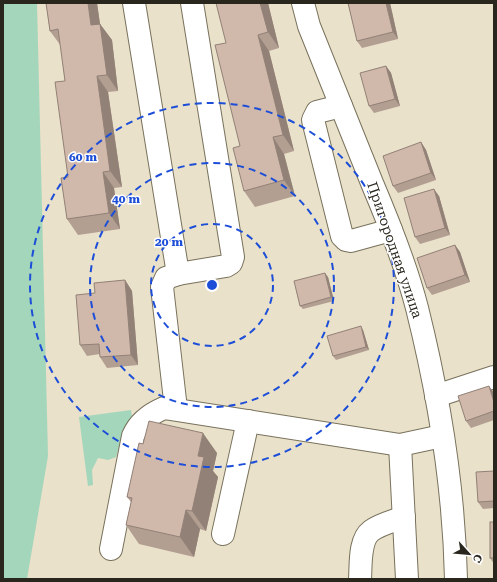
<svg xmlns="http://www.w3.org/2000/svg" width="497" height="582" font-family="'Roboto Serif',serif">
  <style>
    .green { fill: #a4d6bc }
    .lines { fill: none; stroke-linecap: round; stroke-linejoin: round }
    .minor-casing { stroke: #78715c; stroke-width: 24 }
    .minor { stroke: #fff; stroke-width: 22 }
    .wall { fill: #b39e92 }
    .shaded-wall { fill: #928177 }
    .building { fill: #d0b8aa; stroke: #928177 }
    .ring { fill: none; stroke: #1d4ed8; stroke-width: 2; stroke-dasharray: 7 5 }
    .labels { text-anchor: middle; stroke-width: 3; stroke-linejoin: round; paint-order: stroke }
    .street-label { font-size: 14px; fill: #29261d; stroke: #fff }
    .centre { fill: #1d4ed8; stroke: #fff; stroke-width: 2 }
    .ring-label { font-size: 12px; text-anchor: middle; font-weight: bold; fill: #1d4ed8; stroke: #fff; stroke-width: 3; stroke-linejoin: round; paint-order: stroke }
  </style>
  <rect width="100%" height="100%" fill="#e9e1c9"/>
  <!-- green -->
  <g class="green">
    <polygon points="3,3 37,3 48,456 27,579 3,579"/>
    <polygon points="131,410 132,417 125,426 116,457 108,460 98,458 92,470 93,485 88,486 79,417"/>
  </g>
  <g class="lines">
    <defs>
      <g id="minor">
        <polyline points="134,3 178,274 166,278 162,287 176,409"/>
        <path d="M303,3L309,26C330,78 351,130 372,183C389,223 406,265 417,308C439,396 454,488 456,579"/>
        <polyline points="341,106 317,112 313,120 342,236 346,240 351,241 391,230"/>
        <polyline points="178,274 226,266 231,263 233,257 192,3"/>
        <polyline points="436,396 494,377"/>
        <polyline points="400,445 407,579"/>
        <polyline points="223,534 248,421"/>
        <path d="M111,549L133,436C139,422 150,414 164,408L400,445L442,436"/>
        <path d="M360,579C361,565 359,540 371,531C380,524 394,521 404,517"/>
      </g>
    </defs>
    <!-- minor casing -->
    <use href="#minor" class="minor-casing"/>
    <!-- minor -->
    <use href="#minor" class="minor"/>
  </g>
  <!-- wall -->
  <g class="wall">
    <polygon points="46,3 97,3 100,24 112,40 118,91 108,92 122,187 114,188 120,229 78,235 67,219 68,177 65,81 61,46 50,31"/>
    <polygon points="268,3 279,48 269,51 294,151 284,154 295,196 255,207 244,191 240,146 226,43"/>
    <polygon points="348,3 390,3 398,39 362,48 357,41"/>
    <polygon points="386,66 391,73 400,106 374,113 369,106"/>
    <polygon points="421,142 426,150 436,180 398,193 393,186"/>
    <polygon points="439,196 450,235 420,244 415,237"/>
    <polygon points="455,245 460,252 470,282 432,295 427,288"/>
    <polygon points="328,277 334,301 303,309 300,306"/>
    <polygon points="125,280 132,291 138,365 107,368 100,357 100,354 87,356 80,345 95,293"/>
    <polygon points="363,330 369,350 336,360 333,356"/>
    <polygon points="494,394 494,420 471,428 466,421"/>
    <polygon points="143,444 217,453 213,471 218,477 206,531 200,529 194,557 139,544 126,525 131,502 127,497"/>
    <polygon points="494,471 494,508 483,509 478,502"/>
    <polygon points="494,522 494,564 490,558"/>
  </g>
  <!-- shaded-wall -->
  <g class="shaded-wall">
    <polygon points="88,3 97,3 100,24 112,40 118,91 107,75 91,25"/>
    <polygon points="260,3 268,3 279,48 268,32"/>
    <polygon points="386,3 390,3 398,39 393,32"/>
    <polygon points="258,35 269,51 294,151 283,135"/>
    <polygon points="386,66 391,73 400,106 395,99"/>
    <polygon points="97,76 108,92 122,187 110,171"/>
    <polygon points="273,137 284,154 295,196 284,180"/>
    <polygon points="421,142 426,150 436,180 431,173"/>
    <polygon points="103,172 114,188 120,229 109,213"/>
    <polygon points="434,189 439,196 450,235 445,228"/>
    <polygon points="455,245 460,252 470,282 465,275"/>
    <polygon points="325,273 328,277 334,301 331,297"/>
    <polygon points="125,280 132,291 138,365 131,355"/>
    <polygon points="361,326 363,330 369,350 366,347"/>
    <polygon points="489,386 494,393 494,402"/>
    <polygon points="203,433 217,453 213,471 218,477 206,531 192,511 198,456"/>
    <polygon points="186,510 200,529 194,557 180,537"/>
  </g>
  <!-- building -->
  <g class="building">
    <polygon points="46,3 88,3 91,25 100,24 107,75 97,76 110,171 103,172 109,213 67,219 61,178 68,177 55,82 65,81 58,29 50,31"/>
    <polygon points="216,3 260,3 268,32 258,35 283,135 273,137 284,180 244,191 233,148 240,146 215,45 226,43"/>
    <polygon points="348,3 386,3 393,32 357,41"/>
    <polygon points="386,66 395,99 369,106 360,73"/>
    <polygon points="421,142 431,173 393,186 383,156"/>
    <polygon points="434,189 445,228 415,237 404,198"/>
    <polygon points="455,245 465,275 427,288 417,258"/>
    <polygon points="325,273 331,297 300,306 294,281"/>
    <polygon points="125,280 131,355 100,357 99,344 80,345 76,295 95,293 94,283"/>
    <polygon points="361,326 366,347 333,356 327,336"/>
    <polygon points="489,386 494,402 494,411 466,421 458,396"/>
    <polygon points="149,421 203,433 198,456 204,457 192,511 186,510 180,537 126,525 132,498 127,497 139,443 143,444"/>
    <polygon points="494,471 494,501 478,502 476,472"/>
    <rect x="490" y="522" width="4" height="36"/>
  </g>
  <!-- distance rings -->
  <g class="ring">
    <circle cx="212" cy="285" r="61"/>
    <circle cx="212" cy="285" r="122"/>
    <circle cx="212" cy="285" r="182"/>
  </g>
  <g class="labels">
    <!-- street labels -->
    <g class="street-label">
      <text transform="translate(395 250) rotate(71)" y="5">Пригородная улица</text>
    </g>
  </g>
  <circle cx="212" cy="285" r="6" class="centre"/>
  <g class="ring-label">
    <text x="83" y="161">60 m</text>
    <text x="126" y="203">40 m</text>
    <text x="169" y="246">20 m</text>
  </g>
  <!-- border -->
  <rect width="497" height="582" fill="none" stroke="#29261d" stroke-width="8"/>
  <!-- north arrow -->
  <g transform="translate(469 554) rotate(117)" stroke="#ffffff" stroke-width="3" paint-order="stroke">
  <path d="M0-3L7 15L0 10L-7 15Z" fill="#29261d"/>
  <text y="-6" font-size="11" font-weight="bold" text-anchor="middle" fill="#29261d">С</text>
  </g>
</svg>
